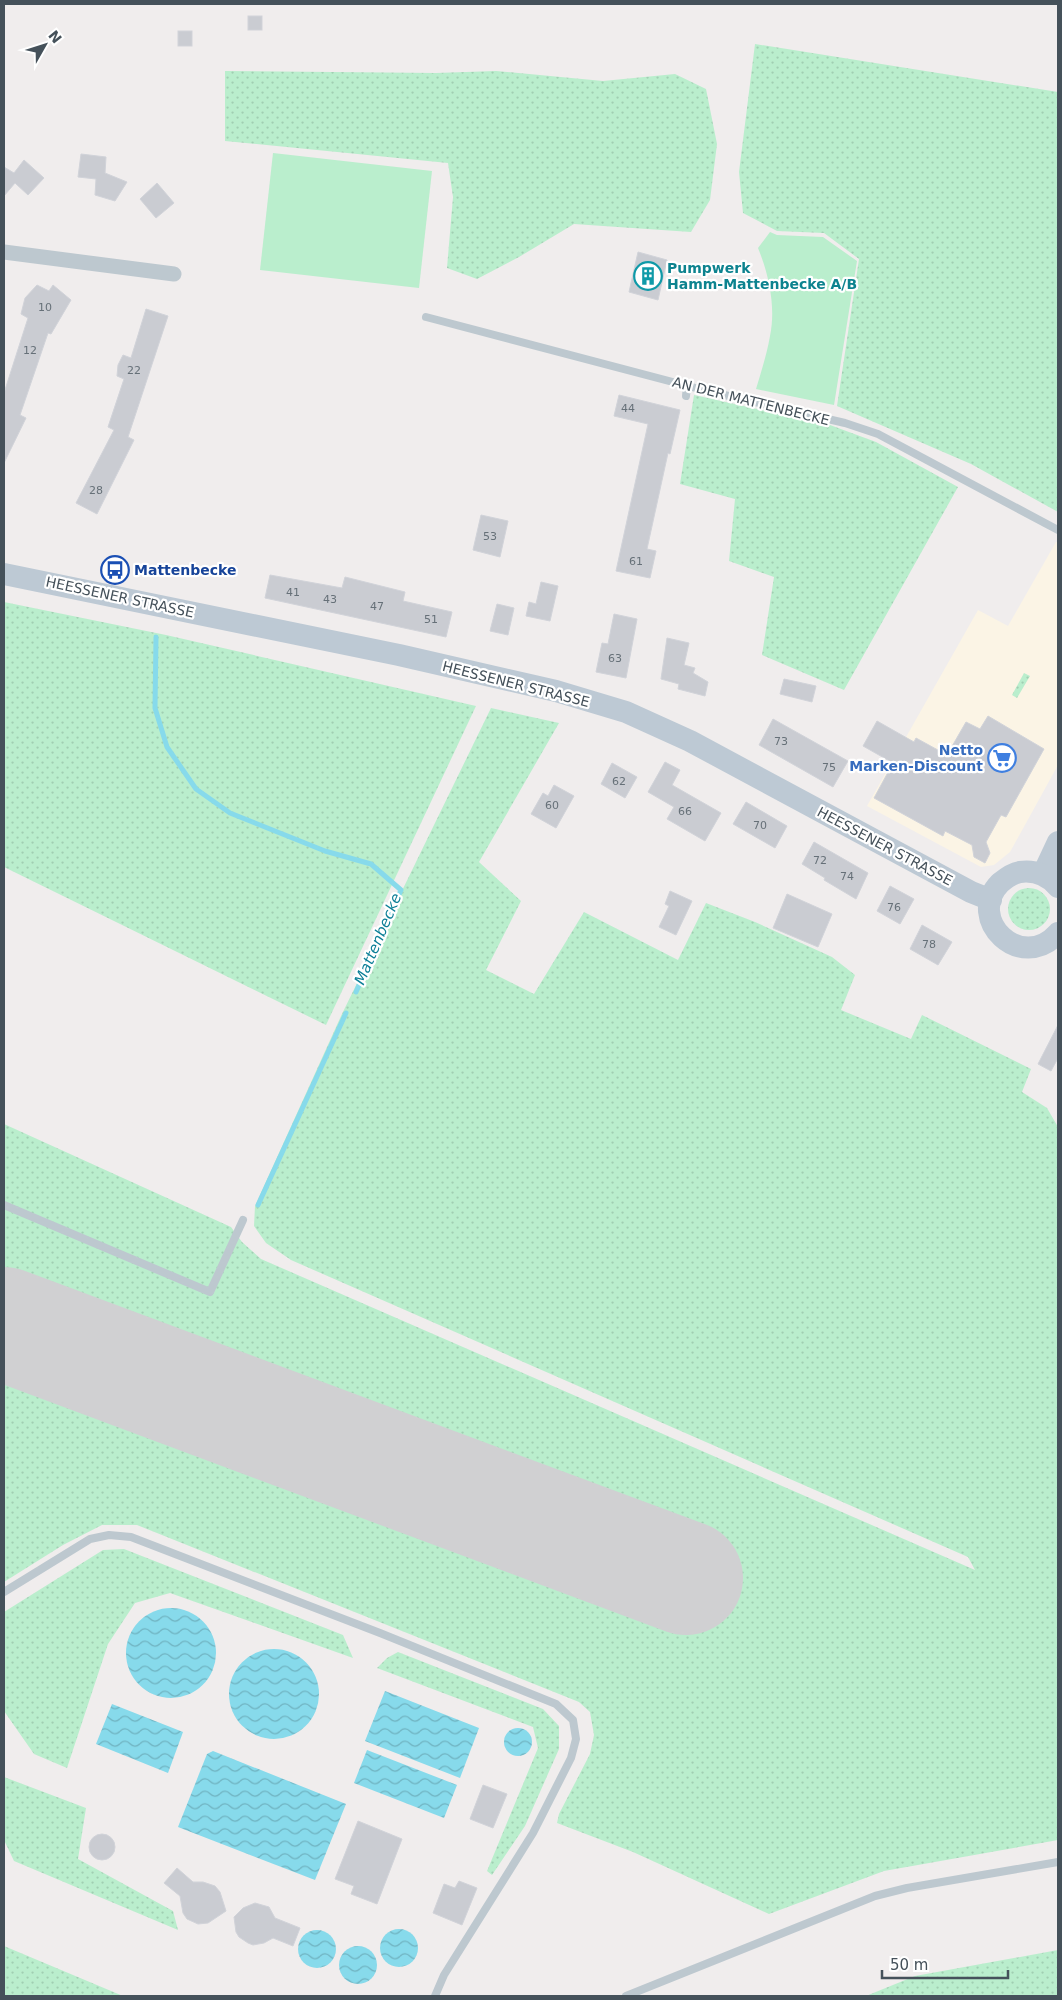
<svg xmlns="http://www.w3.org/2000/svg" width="1062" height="2000" font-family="'DejaVu Sans',sans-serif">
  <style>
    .commercial { fill: #fbf4e5 }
    .grass { fill: url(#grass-dots) }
    .green { fill: #baeecd }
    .water { fill: url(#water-waves) }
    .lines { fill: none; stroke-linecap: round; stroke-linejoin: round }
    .stream { stroke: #87daeb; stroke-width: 5 }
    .runway { stroke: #d0d0d2; stroke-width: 114 }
    .building { fill: #caccd2; stroke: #d1d3d9 }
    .lane { stroke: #bdc8cf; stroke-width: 8 }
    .street { stroke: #bdc8cf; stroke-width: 15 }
    .secondary { stroke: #bdc9d4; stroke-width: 22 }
    .labels { text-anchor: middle; stroke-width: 4.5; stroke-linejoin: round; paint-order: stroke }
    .number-label { font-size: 11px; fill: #667078 }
    .culture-label { font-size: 14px; font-weight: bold; fill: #0d838f; stroke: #fff; text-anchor: start }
    .street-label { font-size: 14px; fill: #45515a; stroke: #fff }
    .transit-label { font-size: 14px; font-weight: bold; fill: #164399; stroke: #fff; text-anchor: start }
    .shop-label { font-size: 14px; font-weight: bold; fill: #366cbe; stroke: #fff; text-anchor: end }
    .water-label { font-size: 15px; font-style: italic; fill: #0c7f97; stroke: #fff }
  </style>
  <defs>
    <pattern id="grass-dots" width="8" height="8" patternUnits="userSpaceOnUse" patternTransform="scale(1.25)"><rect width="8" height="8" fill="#baeecd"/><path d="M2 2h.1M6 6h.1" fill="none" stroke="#a1ceb2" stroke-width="1.8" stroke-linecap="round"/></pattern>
    <pattern id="water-waves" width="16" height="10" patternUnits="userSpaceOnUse" patternTransform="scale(1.25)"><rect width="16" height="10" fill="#87daeb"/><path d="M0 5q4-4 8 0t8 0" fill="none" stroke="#70b3c1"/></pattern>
  </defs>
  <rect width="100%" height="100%" fill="#f0eded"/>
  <!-- commercial -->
  <polygon class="commercial" points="1056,542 1058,542 1058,765 1010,852 994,865 981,867 867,806 978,610 1008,626"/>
  <!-- grass -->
  <g class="grass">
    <polygon points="755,44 1058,92 1058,512 971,464 837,406 859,259 824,233 777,231 743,213 739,172"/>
    <polygon points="225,71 436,73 496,71 603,81 675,74 706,89 717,144 710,200 691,232 574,224 519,257 477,279 447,268 453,197 448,163 225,141"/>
    <polygon points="694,395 830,425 876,442 958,487 844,690 762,655 774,577 729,561 735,499 680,484"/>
    <polygon points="4,602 166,635 476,706 326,1025 4,867"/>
    <polygon points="1024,673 1030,676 1017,698 1012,695"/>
    <polygon points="491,708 559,723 479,862 521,901 486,970 534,994 584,912 678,960 706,903 755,922 832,957 855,975 841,1010 911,1039 922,1015 1031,1069 1022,1092 1047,1108 1058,1127 1058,1840 884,1871 769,1914 633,1852 557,1823 559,1814 590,1754 594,1735 590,1712 579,1702 137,1525 102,1525 63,1545 4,1582 4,1124 231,1227 242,1242 261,1259 975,1570 968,1557 291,1260 266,1243 254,1226 255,1206 341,1016"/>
    <circle cx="1029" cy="909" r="21"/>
    <polygon points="124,1549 343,1635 353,1658 170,1593 135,1603 108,1644 67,1768 34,1754 4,1711 4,1612 103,1550"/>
    <polygon points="398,1652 543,1709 559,1726 559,1749 525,1826 492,1875 487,1871 538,1748 533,1727 377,1668 387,1658"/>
    <polygon points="4,1777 86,1808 78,1859 173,1911 178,1930 14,1861 4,1840"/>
    <polygon points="4,1946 123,1996 4,1996"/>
    <polygon points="1058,1950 1058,1996 866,1996 915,1976"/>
  </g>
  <!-- green -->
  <g class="green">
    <polygon points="273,153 432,171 419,288 260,270"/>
    <path d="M770,232L777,235L823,237L857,261L834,405L756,389C761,372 767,354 770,336C776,307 769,275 758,248Z"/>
  </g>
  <!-- water -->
  <g class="water">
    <circle cx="171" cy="1653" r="45"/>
    <circle cx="274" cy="1694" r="45"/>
    <polygon points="385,1691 479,1728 460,1778 365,1741"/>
    <polygon points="112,1704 183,1732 168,1773 96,1744"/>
    <circle cx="518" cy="1742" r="14"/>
    <polygon points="367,1750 457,1785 444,1818 354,1783"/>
    <polygon points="213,1751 346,1804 315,1880 178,1827 207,1754"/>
    <circle cx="399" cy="1948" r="19"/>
    <circle cx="317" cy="1949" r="19"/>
    <circle cx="358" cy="1965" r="19"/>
  </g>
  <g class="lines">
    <!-- stream -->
    <g class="stream">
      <polyline points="156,637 155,708 167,747 196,789 230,813 325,851 371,864 401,890 356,992"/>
      <polyline points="258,1205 346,1013"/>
    </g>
    <!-- runway -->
    <polyline class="runway" points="4,1324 686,1578"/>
  </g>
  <!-- building -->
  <g class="building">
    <rect x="248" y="16" width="14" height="14"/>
    <rect x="178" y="31" width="14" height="15"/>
    <polygon points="81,154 106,157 105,173 127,182 115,201 95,195 96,179 78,177"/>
    <polygon points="24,160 44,178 28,195 15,183 4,196 4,167 14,173"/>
    <polygon points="157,183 174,203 156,218 140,199"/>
    <polygon points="638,252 667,260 658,300 629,292"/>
    <polygon points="37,285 49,291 53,285 71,300 51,334 48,333 20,415 26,418 4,463 4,393 28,318 21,314 25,298"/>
    <polygon points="146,309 168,316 128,437 134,440 97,514 76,503 114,430 108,427 124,379 117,376 118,365 123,355 131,358"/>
    <polygon points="619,395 680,410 670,454 668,453 647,549 656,551 650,578 616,571 648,424 614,416"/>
    <polygon points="481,515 508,521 500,557 473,550"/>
    <polygon points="270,575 342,588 345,577 405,592 403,601 452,612 446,637 265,598"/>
    <polygon points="541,582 558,586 550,621 526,616 529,602 536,604"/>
    <polygon points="497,604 514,608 508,635 490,631"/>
    <polygon points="614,614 637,619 626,678 596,672 602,643 608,644"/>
    <polygon points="667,638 689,643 684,665 695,668 693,673 708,682 705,696 678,689 679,684 661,679"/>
    <polygon points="784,679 816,686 812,702 780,694"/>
    <polygon points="988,716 1044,749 1006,817 1001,815 986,842 990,853 985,863 974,857 972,845 945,831 943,836 874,798 893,763 863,746 877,721 914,742 916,738 947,755 966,722 980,729"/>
    <polygon points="773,719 848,761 833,787 759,745"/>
    <polygon points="665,762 680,770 672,785 721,813 705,841 667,819 674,807 648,792"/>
    <polygon points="612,763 637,777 625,798 601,784"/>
    <polygon points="554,785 574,796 556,828 531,814 543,793 548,796"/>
    <polygon points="746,802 787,826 775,848 733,824"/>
    <polygon points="814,842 868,873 856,899 824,880 825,878 802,864"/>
    <polygon points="890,886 914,899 900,924 877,911"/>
    <polygon points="670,891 692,901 676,935 659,927 669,906 665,904"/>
    <polygon points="787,894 832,914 818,947 773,928"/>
    <polygon points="922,925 952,942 938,965 910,949"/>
    <polygon points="1058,1025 1058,1058 1051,1071 1038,1064"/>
    <polygon points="483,1785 507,1794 493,1828 470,1819"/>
    <polygon points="358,1821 402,1839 377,1904 351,1894 354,1886 335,1879"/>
    <circle cx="102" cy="1847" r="13"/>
    <polygon points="177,1868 193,1882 203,1882 215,1886 220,1892 226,1911 208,1923 198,1924 187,1919 183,1913 180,1896 164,1883"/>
    <polygon points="459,1881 477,1888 462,1925 433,1913 444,1884 455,1888"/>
    <polygon points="255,1903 269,1907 275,1918 300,1928 293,1946 273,1938 264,1943 253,1945 248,1943 239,1937 236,1932 234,1917 243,1908"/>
  </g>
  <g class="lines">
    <!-- lane -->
    <g class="lane">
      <polyline points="426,317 707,391 845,423 878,434 1058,530"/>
      <polyline points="686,396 687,386"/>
      <polyline points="4,1205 210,1292 243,1220"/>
      <polyline points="4,1592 90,1539 109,1535 131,1537 380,1633 556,1704 573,1720 576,1739 571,1758 533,1833 444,1975 435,1996"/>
      <polyline points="626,1996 875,1896 907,1888 1058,1862"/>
    </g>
    <!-- street -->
    <polyline class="street" points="4,252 174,274"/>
    <!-- secondary -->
    <g class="secondary">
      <polyline points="4,574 399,655 556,691 626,712 690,741 971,892 991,900"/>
      <polyline points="1043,874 1058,842"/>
      <path d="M1058,887C1048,875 1036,870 1020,872C1013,873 1006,878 1000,883C965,919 1021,974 1058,933"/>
    </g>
  </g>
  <!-- icons -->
  <defs>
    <symbol id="building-ring" viewBox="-11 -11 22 22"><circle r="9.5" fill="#fff" stroke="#0f9aa8" stroke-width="1.5"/><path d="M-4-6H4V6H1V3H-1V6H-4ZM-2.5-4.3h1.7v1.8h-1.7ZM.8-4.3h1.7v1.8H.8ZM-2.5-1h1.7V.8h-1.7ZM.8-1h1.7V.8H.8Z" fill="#0f9aa8"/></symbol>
    <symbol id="bus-ring" viewBox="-11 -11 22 22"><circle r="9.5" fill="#fff" stroke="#1a4fb4" stroke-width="1.5"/><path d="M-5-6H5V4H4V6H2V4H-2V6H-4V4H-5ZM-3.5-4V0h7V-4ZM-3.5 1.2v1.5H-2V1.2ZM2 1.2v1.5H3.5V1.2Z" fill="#1a4fb4"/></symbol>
    <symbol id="supermarket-ring" viewBox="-11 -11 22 22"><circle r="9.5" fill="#fff" stroke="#3f7fe0" stroke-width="1.5"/><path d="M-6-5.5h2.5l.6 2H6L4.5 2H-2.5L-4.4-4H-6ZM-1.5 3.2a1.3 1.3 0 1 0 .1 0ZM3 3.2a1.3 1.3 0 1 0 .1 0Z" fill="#3f7fe0"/></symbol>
  </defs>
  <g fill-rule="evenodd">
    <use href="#building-ring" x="632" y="260" width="32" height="32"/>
    <use href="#bus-ring" x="99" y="554" width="32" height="32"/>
    <use href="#supermarket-ring" x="986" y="742" width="32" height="32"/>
  </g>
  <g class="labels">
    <!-- number labels -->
    <g class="number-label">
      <text x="45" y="311">10</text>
      <text x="30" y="354">12</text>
      <text x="134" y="374">22</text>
      <text x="628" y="412">44</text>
      <text x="96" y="494">28</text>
      <text x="490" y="540">53</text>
      <text x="636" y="565">61</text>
      <text x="293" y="596">41</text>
      <text x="330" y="603">43</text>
      <text x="377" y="610">47</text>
      <text x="431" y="623">51</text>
      <text x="615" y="662">63</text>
      <text x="781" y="745">73</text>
      <text x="829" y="771">75</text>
      <text x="619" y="785">62</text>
      <text x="552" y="809">60</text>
      <text x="685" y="815">66</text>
      <text x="760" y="829">70</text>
      <text x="820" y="864">72</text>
      <text x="847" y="880">74</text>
      <text x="894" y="911">76</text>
      <text x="929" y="948">78</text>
    </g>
    <!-- culture labels -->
    <g class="culture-label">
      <text x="667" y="273">Pumpwerk<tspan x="667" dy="16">Hamm-Mattenbecke A/B</tspan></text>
    </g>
    <!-- street labels -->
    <g class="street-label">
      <text transform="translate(751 401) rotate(14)" y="5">AN DER MATTENBECKE</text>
      <text transform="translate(120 597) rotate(12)" y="5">HEESSENER STRASSE</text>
      <text transform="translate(516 684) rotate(14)" y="5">HEESSENER STRASSE</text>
      <text transform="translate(885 846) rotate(28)" y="5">HEESSENER STRASSE</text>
    </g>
    <!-- transit labels -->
    <g class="transit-label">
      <text x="134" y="575">Mattenbecke</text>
    </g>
    <!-- shop labels -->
    <g class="shop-label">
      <text x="983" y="755">Netto<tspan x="983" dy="16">Marken-Discount</tspan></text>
    </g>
    <!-- water labels -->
    <g class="water-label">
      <text transform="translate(378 939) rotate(-67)" y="5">Mattenbecke</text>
    </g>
  </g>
  <!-- border -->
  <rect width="1062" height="2000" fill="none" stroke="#45515a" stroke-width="10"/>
  <!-- north arrow -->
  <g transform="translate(45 45) rotate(51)" stroke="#ffffff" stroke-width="4" paint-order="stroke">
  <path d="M0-4L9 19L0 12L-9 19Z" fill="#45515a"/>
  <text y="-8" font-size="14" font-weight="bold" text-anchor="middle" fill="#45515a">N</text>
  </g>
  <!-- scale -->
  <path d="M882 1970v8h126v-8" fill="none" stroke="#45515a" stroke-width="2.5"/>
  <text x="890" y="1970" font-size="15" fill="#45515a" stroke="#ffffff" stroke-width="4" paint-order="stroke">50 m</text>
</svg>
